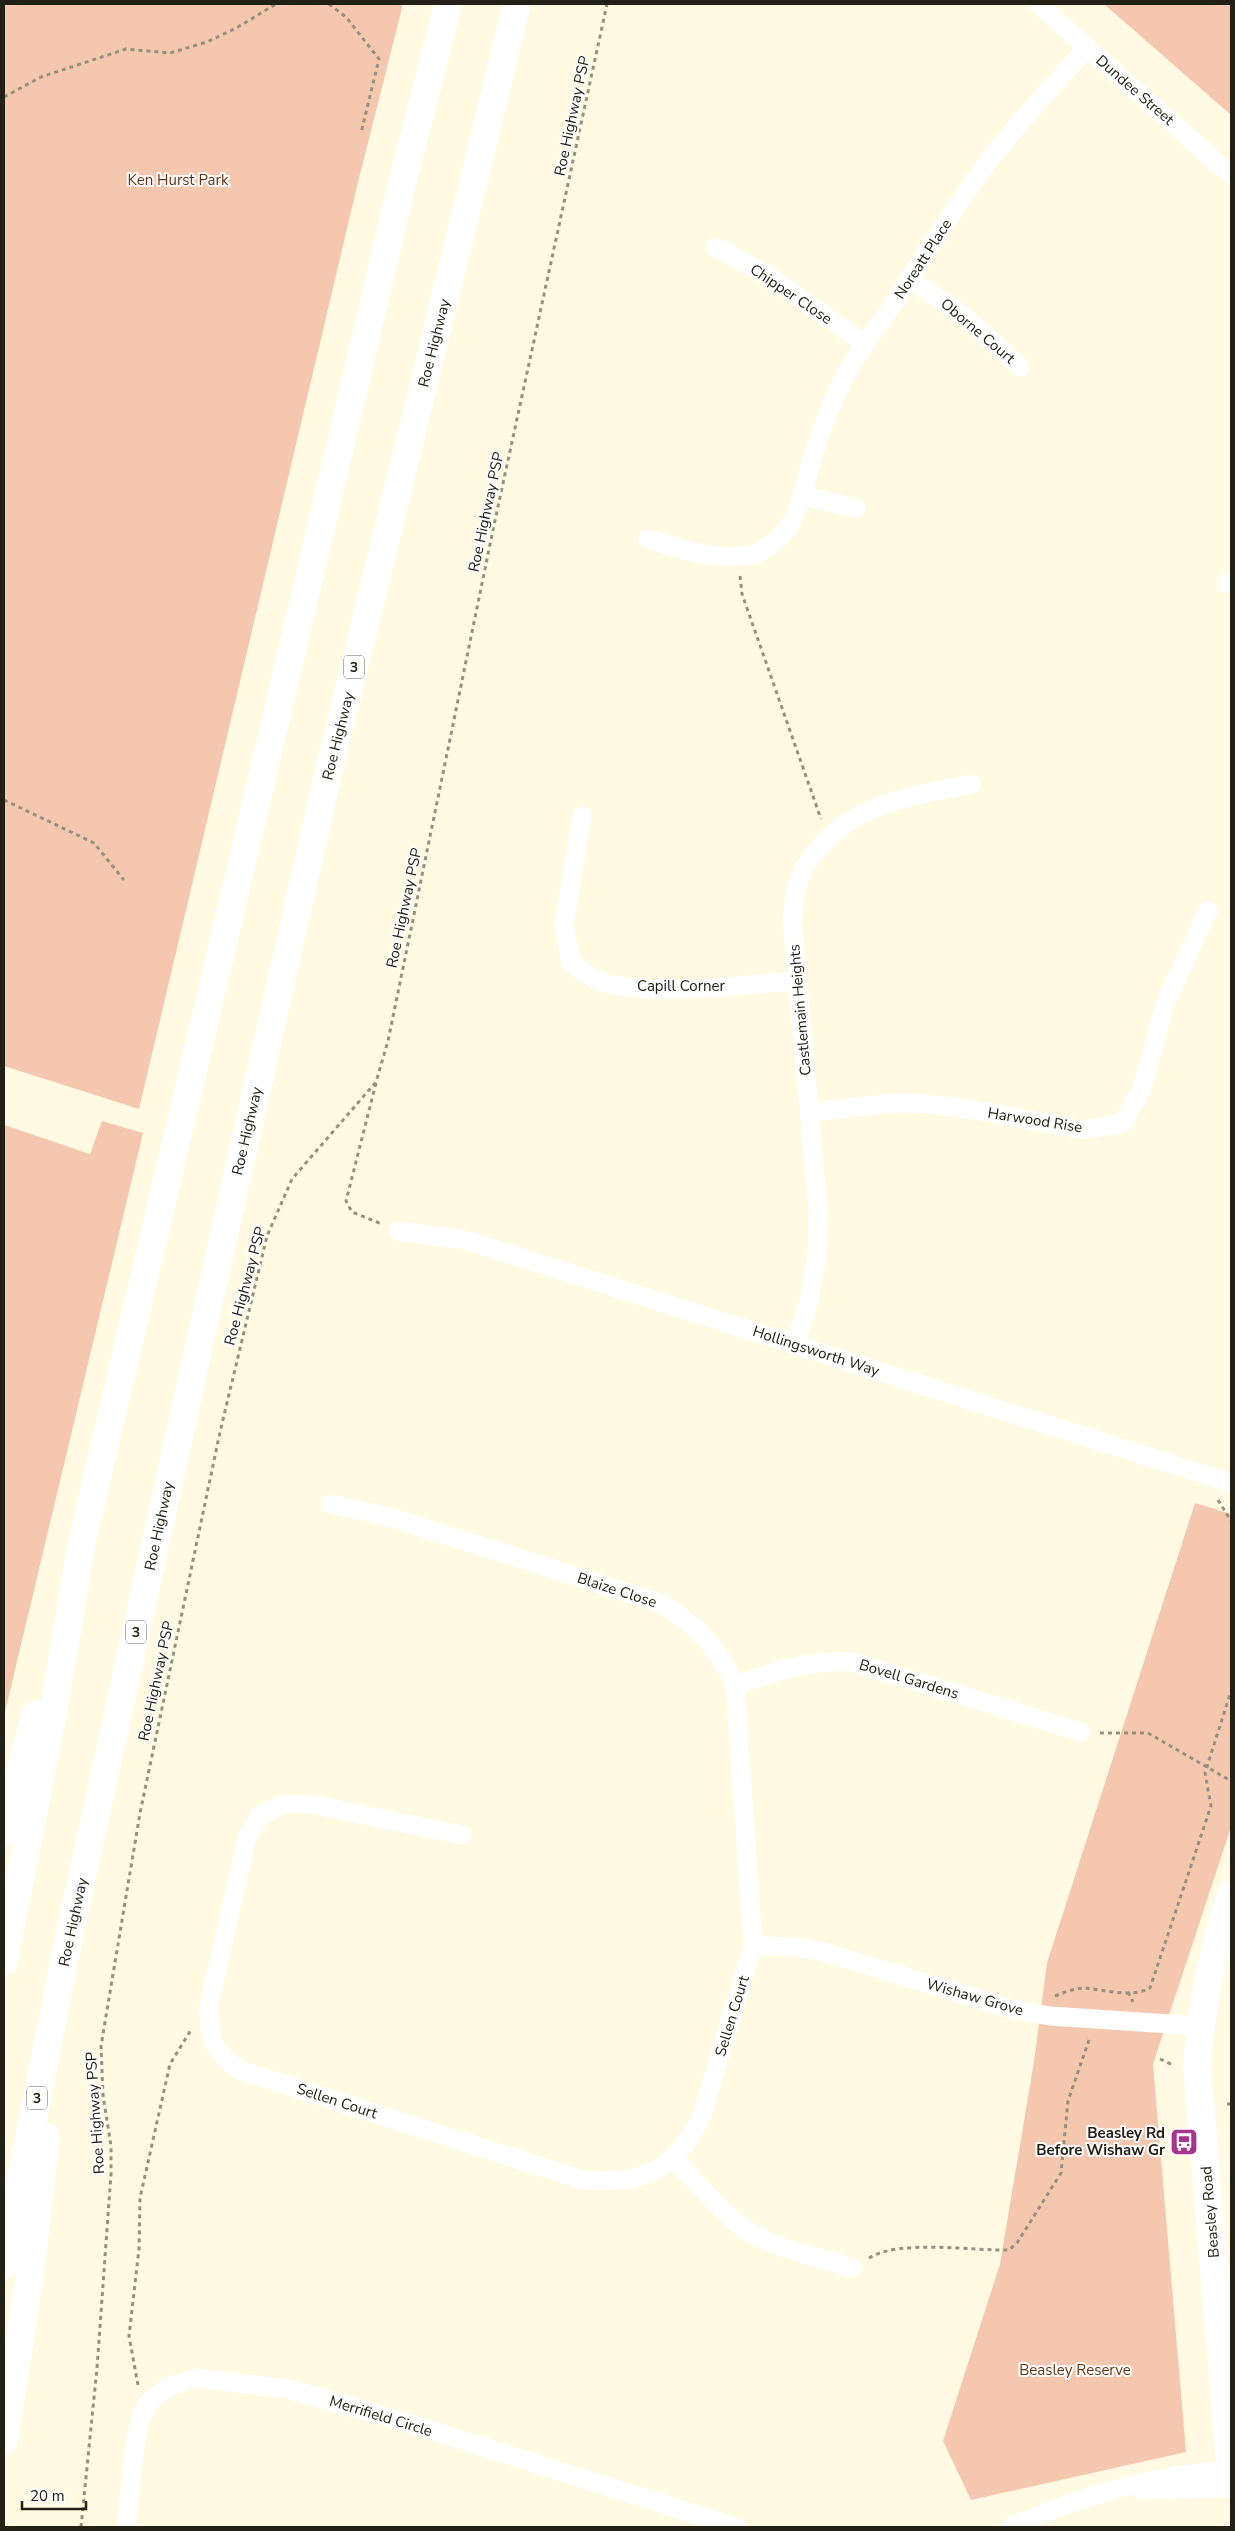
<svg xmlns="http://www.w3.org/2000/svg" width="1235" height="2531" font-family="'Nunito Sans',sans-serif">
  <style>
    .green { fill: #f4c7ae }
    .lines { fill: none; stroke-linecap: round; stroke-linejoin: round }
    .path { stroke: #95917f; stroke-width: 3; stroke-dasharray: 4 4; stroke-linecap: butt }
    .street { stroke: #fff; stroke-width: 19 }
    .secondary { stroke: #fff; stroke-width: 28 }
    .highway { stroke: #fff; stroke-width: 28 }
    .labels { text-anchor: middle; stroke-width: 4; stroke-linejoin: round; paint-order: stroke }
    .shield { fill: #fff; stroke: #65635b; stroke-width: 1 }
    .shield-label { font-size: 14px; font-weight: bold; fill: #232015 }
    .street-label { font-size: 15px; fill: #232015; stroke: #fff }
    .park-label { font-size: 15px; fill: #69320e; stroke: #fff }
    .poi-label { font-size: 15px; font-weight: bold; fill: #232015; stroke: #fff; text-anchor: end }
  </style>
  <rect width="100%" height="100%" fill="#fffae1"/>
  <!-- green -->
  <g class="green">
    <polygon points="4,4 403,4 358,182 139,1109 4,1066"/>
    <polygon points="1104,4 1231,4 1231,115"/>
    <polygon points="102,1121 143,1133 4,1716 4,1125 90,1154"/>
    <polygon points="1195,1503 1231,1514 1231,1827 1153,2064 1186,2452 971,2500 943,2441 1000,2264 1034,2062 1047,1963"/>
  </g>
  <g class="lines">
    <!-- path -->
    <g class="path">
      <polyline points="329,4 346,17 379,59 361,133"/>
      <polyline points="4,97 41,77 126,49 170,53 207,42 238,27 276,4"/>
      <polyline points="740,576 742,594 821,819"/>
      <polyline points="4,800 94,843 124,880"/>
      <polyline points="376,1083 346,1201 352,1212 382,1224"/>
      <polyline points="1218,1500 1231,1521"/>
      <polyline points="1100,1733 1148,1733 1231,1781"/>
      <polyline points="1128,1992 1133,2002"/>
      <path d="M1055,1996C1065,1992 1075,1988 1085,1988C1105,1990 1132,1998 1150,1988L1211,1806L1205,1773L1231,1691"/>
      <polyline points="1160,2059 1173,2065"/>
      <polyline points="1227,2104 1231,2104"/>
      <path d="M869,2258C899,2239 973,2251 1009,2250L1017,2243L1061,2173L1068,2101L1089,2040"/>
      <polyline points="138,2385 129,2336 139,2249 140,2198 170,2064 191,2030"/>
      <polyline points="81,2527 97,2368 111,2174 111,2146 103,2095 101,2046 140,1813 220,1432 267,1236 292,1179 376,1082 388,1041 494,525 607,4"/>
    </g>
    <!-- street -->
    <g class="street">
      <polyline points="1038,4 1231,175"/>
      <polyline points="715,247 766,274 865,344"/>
      <polyline points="909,279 964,316 1020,367"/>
      <polyline points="804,496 856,508"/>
      <path d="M648,539C681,549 736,569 768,547C799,526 803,492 812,459C821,431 831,404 844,378C857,351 878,328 894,303C921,261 948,218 977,177C1010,131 1050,89 1087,48"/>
      <polyline points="1227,584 1231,580"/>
      <path d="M582,816L564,924L571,963C580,969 593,980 604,983C666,997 733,985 796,981"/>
      <polyline points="809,1112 893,1103 919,1103 969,1109 1083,1130 1123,1123 1142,1088 1166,1001 1208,911"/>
      <polyline points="398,1231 465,1240 1231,1483"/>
      <path d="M795,1345L809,1301L817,1255L818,1209L792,920C794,908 794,896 797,885C801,871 811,856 821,846C861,801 915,796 971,784"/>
      <path d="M331,1504L389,1517L660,1603C698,1627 716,1644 735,1685L753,1945L701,2118C672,2173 644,2184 583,2180L242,2071C213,2053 208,2039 209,2005L247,1837L260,1816L283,1804H310L462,1835"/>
      <path d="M735,1685C778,1671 806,1660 852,1662L1081,1732"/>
      <polyline points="753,1945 796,1947 824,1952 1011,2009 1050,2016 1200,2026"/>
      <path d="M673,2158C698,2183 721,2214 751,2233C779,2250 822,2258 853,2268"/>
      <polyline points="1142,2490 1231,2488"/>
      <polyline points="126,2527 136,2436 141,2417 150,2401 168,2387 195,2378 288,2389 404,2422 736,2527"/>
      <path d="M1011,2527C1082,2495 1153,2475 1231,2470"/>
    </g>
    <!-- secondary -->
    <path class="secondary" d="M1231,1894C1213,1950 1201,2008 1197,2067L1231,2474"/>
    <!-- highway -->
    <g class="highway">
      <polyline points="4,1832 35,1715"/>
      <polyline points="4,1960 54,1708 82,1541 400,192 448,4"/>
      <polyline points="4,2264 70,1932 202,1332 327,778 517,4"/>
      <polyline points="4,2440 29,2281 46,2137"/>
    </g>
  </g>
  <!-- icons -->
  <defs>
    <symbol id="bus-square" viewBox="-11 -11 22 22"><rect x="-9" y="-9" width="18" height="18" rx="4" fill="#a7348f" stroke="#fff"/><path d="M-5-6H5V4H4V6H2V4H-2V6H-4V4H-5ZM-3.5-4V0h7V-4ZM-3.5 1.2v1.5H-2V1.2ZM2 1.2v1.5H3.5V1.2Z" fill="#fff"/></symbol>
  </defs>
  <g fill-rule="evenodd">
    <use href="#bus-square" x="1168" y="2126" width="32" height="32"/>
  </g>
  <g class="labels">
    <!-- shield labels -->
    <g class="shield">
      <rect x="344" y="655.5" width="20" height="23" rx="4"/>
      <rect x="126" y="1620.5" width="20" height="23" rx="4"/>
      <rect x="27" y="2086.5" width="20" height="23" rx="4"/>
    </g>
    <g class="shield-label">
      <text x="354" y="672">3</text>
      <text x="136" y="1637">3</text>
      <text x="37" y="2103">3</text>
    </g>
    <!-- street labels -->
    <g class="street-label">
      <text transform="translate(1135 90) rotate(41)" y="5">Dundee Street</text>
      <text transform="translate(572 116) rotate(-78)" y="5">Roe Highway PSP</text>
      <text transform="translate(923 259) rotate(-57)" y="5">Noreatt Place</text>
      <text transform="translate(791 294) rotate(34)" y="5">Chipper Close</text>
      <text transform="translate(978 331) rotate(40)" y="5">Oborne Court</text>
      <text transform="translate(434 343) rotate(-76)" y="5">Roe Highway</text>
      <text transform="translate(486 512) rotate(-78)" y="5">Roe Highway PSP</text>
      <text transform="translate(338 736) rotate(-76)" y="5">Roe Highway</text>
      <text transform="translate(404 908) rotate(-78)" y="5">Roe Highway PSP</text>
      <text x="681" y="991">Capill Corner</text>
      <text transform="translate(800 1010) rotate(-95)" y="5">Castlemain Heights</text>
      <text transform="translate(1035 1120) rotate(9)" y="5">Harwood Rise</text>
      <text transform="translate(247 1131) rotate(-77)" y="5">Roe Highway</text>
      <text transform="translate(245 1286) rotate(-75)" y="5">Roe Highway PSP</text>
      <text transform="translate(816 1351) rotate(18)" y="5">Hollingsworth Way</text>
      <text transform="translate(159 1526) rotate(-78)" y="5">Roe Highway</text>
      <text transform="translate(617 1590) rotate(18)" y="5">Blaize Close</text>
      <text transform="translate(909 1679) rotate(17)" y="5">Bovell Gardens</text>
      <text transform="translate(156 1681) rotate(-78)" y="5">Roe Highway PSP</text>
      <text transform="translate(73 1922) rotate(-78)" y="5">Roe Highway</text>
      <text transform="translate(975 1997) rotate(16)" y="5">Wishaw Grove</text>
      <text transform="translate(732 2016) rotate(-73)" y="5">Sellen Court</text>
      <text transform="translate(337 2101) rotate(18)" y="5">Sellen Court</text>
      <text transform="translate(95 2113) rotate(-94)" y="5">Roe Highway PSP</text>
      <text transform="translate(1210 2212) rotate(-95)" y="5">Beasley Road</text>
      <text transform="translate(381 2416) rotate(17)" y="5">Merrifield Circle</text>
    </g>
    <!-- park labels -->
    <g class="park-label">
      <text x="178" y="185">Ken Hurst Park</text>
      <text x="1075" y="2375">Beasley Reserve</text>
    </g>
    <!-- poi labels -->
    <g class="poi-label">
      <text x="1165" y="2138">Beasley Rd<tspan x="1165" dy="17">Before Wishaw Gr</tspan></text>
    </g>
  </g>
  <!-- border -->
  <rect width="1235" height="2531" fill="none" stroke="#232015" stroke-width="10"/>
  <!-- scale -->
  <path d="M22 2501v8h64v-8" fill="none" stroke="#232015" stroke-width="2.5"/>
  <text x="30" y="2501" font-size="15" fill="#232015" stroke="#ffffff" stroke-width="4" paint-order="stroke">20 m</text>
</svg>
